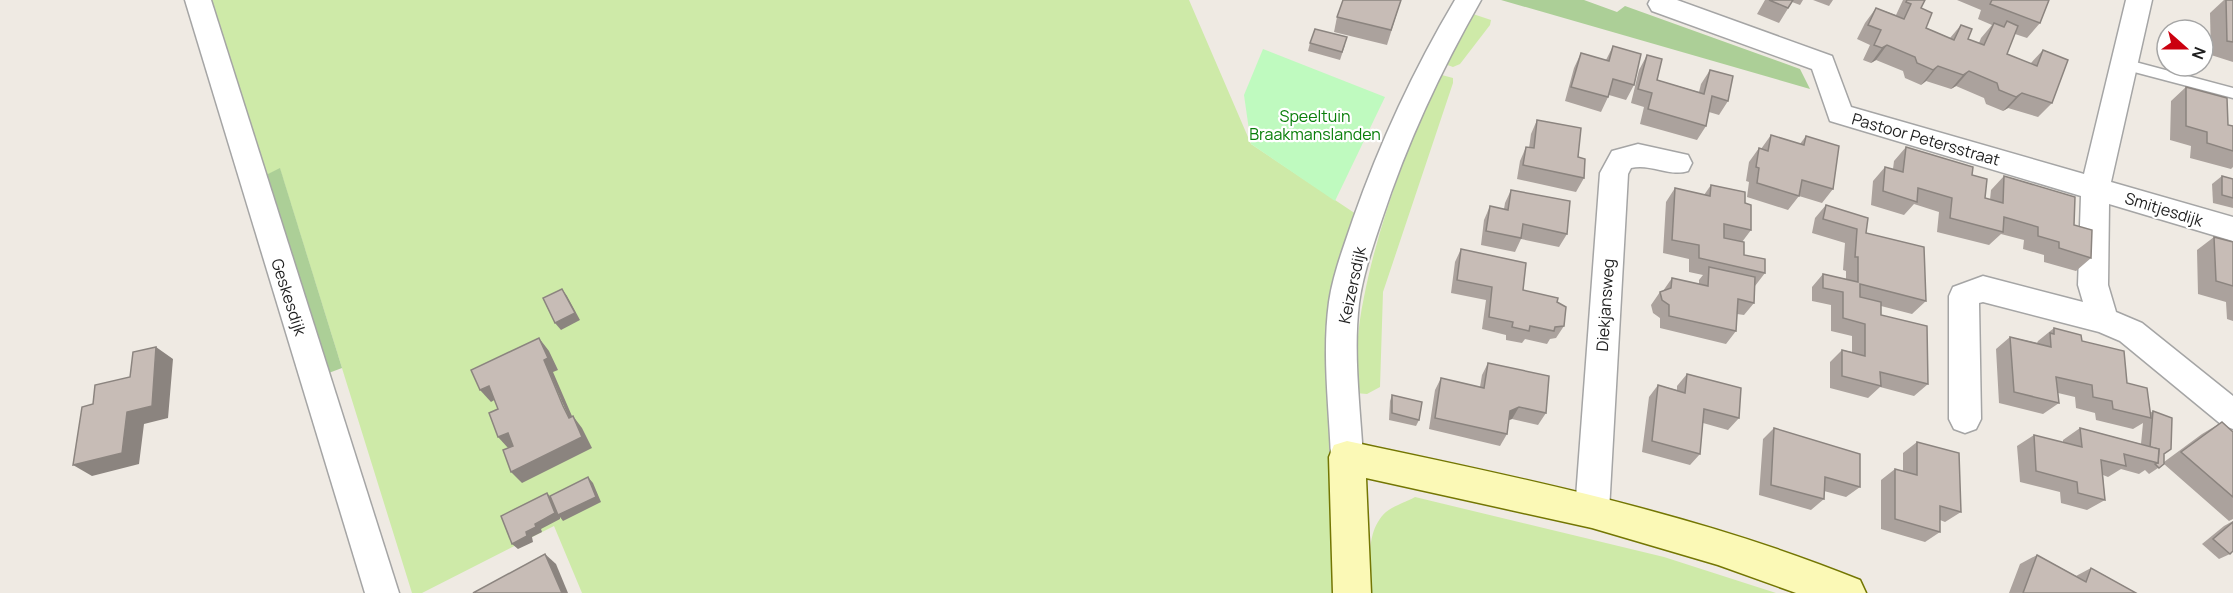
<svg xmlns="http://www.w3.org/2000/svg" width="2233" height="593" font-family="Manrope,sans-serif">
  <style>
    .grass { fill: #ceeaa8 }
    .forest { fill: #accf97 }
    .park { fill: #bffabf }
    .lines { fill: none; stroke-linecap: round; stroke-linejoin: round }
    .lane-casing { stroke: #a5a5a5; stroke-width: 3 }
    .street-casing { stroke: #a5a5a5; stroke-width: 3 }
    .secondary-casing { stroke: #737603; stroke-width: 3 }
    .lane { fill: #fff; fill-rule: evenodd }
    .street { fill: #fff; fill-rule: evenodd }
    .secondary { fill: #fbf9b6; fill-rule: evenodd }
    .wall { fill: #aba29d }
    .shaded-wall { fill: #8b847f }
    .building { fill: #c7bcb6; stroke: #8b847f; stroke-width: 1.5 }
    .labels { text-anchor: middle; stroke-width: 4.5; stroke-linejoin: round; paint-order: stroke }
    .park-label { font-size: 16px; fill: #097e0a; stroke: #fff }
    .street-label { font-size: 16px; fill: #1e1e1e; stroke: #fff }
  </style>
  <rect width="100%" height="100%" fill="#efeae3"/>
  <!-- grass -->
  <g class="grass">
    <polygon points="204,0 1189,0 1251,144 1359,216 1337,593 582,593 554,526 422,593 412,593 280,169 262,177"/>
    <polygon points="1470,13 1491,20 1490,25 1460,64 1453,67 1442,63"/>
    <path d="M1438,74L1453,78V83L1383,292L1380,387L1367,394L1355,393C1356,361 1357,329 1364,297C1379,220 1409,146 1438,74Z"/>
    <path d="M1415,497L1664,557L1776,593H1371C1371,567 1364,532 1386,512C1393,506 1406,502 1415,497Z"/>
  </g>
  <!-- forest -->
  <g class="forest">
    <polygon points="1501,0 1584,0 1617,12 1625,6 1800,69 1810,89"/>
    <polygon points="280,168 342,368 326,374 262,177"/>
  </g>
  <!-- park -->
  <polygon class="park" points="1263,49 1385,97 1335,201 1251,144 1244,95"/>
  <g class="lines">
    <defs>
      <polygon id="lane" points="2124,59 2233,88 2233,98 2119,68 2117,64 2119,60"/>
      <g id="street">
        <polygon points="185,0 211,0 399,593 365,593"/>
        <path d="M1455,0H1481C1441,70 1407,143 1382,219C1373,246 1363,274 1359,303C1353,353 1360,406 1363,457L1358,467L1347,472L1336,467L1331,457C1329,406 1322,353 1329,302C1333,274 1344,246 1353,219C1380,142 1414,69 1455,0Z"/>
        <polygon points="1650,0 1677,0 1832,56 1851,107 2084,174 2126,0 2152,0 2111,182 2233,217 2233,241 2109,204 2108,285 2116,312 2142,323 2233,396 2233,429 2222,425 2120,341 2099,332 1983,302 1979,303 1981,419 1976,429 1965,433 1954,429 1949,419 1949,296 1953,287 1983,276 2083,302 2078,285 2081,196 1830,121 1812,69 1652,11 1648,4"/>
        <path d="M1638,144L1688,155L1692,163L1688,171C1669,177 1650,163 1631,168L1628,174L1609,511L1604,522L1592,527L1580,522L1575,511L1600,173L1612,151Z"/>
      </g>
      <path id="secondary" d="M1347,441C1521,478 1695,513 1860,580L1866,593H1796L1718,565L1592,528L1366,478L1371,593H1333L1329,457L1334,445Z"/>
    </defs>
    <!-- lane casing -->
    <use href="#lane" class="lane-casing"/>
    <!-- street casing -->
    <use href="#street" class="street-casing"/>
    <!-- secondary casing -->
    <use href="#secondary" class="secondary-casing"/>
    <!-- lane -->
    <use href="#lane" class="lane"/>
    <!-- street -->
    <use href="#street" class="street"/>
    <!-- secondary -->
    <use href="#secondary" class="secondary"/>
  </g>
  <!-- wall -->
  <g class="wall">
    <polygon points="1401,0 1387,45 1334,32 1337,17"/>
    <polygon points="1765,0 1803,0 1800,5 1792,2 1779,23 1757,14"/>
    <polygon points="1813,0 1833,0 1829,6"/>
    <polygon points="1903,0 1925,0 1921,8 1926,28 1950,38 1961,25 1968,39 1979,43 1981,38 1992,25 1978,19 1981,10 1957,0 2049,0 2040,23 2027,38 2015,34 2007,54 2030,64 2043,50 2052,103 2038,117 2008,108 2003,111 1986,104 1984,98 1956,86 1951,89 1926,81 1921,85 1905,78 1903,71 1876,60 1871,63 1863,60 1870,45 1857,39 1865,23 1876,8 1896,15"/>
    <polygon points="2224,0 2233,0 2233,62 2211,55 2210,13"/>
    <polygon points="1310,43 1345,45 1340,60 1308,51"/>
    <polygon points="1613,46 1634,85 1626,100 1609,95 1601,112 1565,101 1574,68 1581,53 1606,60"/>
    <polygon points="1647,55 1657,80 1699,92 1701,84 1710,70 1728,101 1719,115 1709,112 1706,126 1697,140 1640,124 1644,107 1631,103 1639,70"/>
    <polygon points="2186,87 2228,125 2233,126 2233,167 2231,169 2190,158 2191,146 2170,140 2171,101"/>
    <polygon points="1537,120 1578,157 1584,178 1576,192 1517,179 1520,161 1526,147 1529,148 1531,134"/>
    <polygon points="1771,135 1800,144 1806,136 1833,189 1822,203 1799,196 1788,210 1747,197 1749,182 1746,181 1749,162 1759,148 1761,149"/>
    <polygon points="1906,147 1972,175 1985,198 1990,200 1991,190 2004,176 2074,225 2091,258 2076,271 2044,262 2044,255 2023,249 2024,240 2001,234 1989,245 1937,232 1939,212 1914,204 1904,215 1871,205 1873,181 1885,167 1893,169 1894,161"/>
    <polygon points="2222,176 2233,198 2233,208 2213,203 2212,184"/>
    <polygon points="1711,185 1745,203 1751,230 1742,242 1744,255 1765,273 1755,286 1754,303 1744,315 1737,314 1736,331 1726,344 1660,328 1660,318 1653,313 1651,305 1660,292 1663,291 1672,278 1699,284 1699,280 1703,275 1689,272 1689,259 1663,253 1666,202 1675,188 1704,195"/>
    <polygon points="1511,190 1567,234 1559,247 1521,239 1515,252 1481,245 1484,220 1490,206 1504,209 1505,203"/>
    <polygon points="1826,205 1866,233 1926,301 1912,314 1881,306 1881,315 1928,384 1914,396 1880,387 1868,398 1830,388 1830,362 1842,350 1852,352 1852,336 1831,331 1831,305 1812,301 1812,287 1823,274 1846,279 1846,271 1843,270 1845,243 1812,233 1815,218"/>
    <polygon points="2214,237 2233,242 2233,321 2227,319 2226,302 2198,294 2197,250"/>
    <polygon points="1461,249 1523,290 1557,302 1564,326 1556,338 1550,339 1547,344 1525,339 1522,343 1506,340 1506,335 1482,329 1486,300 1451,293 1455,262"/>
    <polygon points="2054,328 2082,341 2127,383 2150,413 2153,411 2164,454 2164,462 2202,434 2222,422 2233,432 2233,519 2229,521 2164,464 2149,474 2145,470 2139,474 2121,469 2108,477 2103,475 2105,500 2087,510 2061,503 2060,492 2020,482 2017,446 2034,435 2063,443 2063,440 2080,428 2141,444 2143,423 2133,429 2096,420 2095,413 2076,408 2075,397 2058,393 2059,403 2043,414 1999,403 1996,349 2010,337 2037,343 2038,341"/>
    <polygon points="1488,363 1546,413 1538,425 1512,419 1509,420 1507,434 1500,446 1429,429 1435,390 1441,378 1480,387 1482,375"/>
    <polygon points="1687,374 1739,418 1728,430 1703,423 1700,454 1690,465 1642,452 1649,397 1658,385 1677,390 1677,386"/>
    <polygon points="1392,395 1419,420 1416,426 1389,420 1390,401"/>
    <polygon points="1774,428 1860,487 1846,497 1824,491 1824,499 1811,510 1759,495 1763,439"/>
    <polygon points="1917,442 1961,512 1945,522 1940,520 1940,532 1925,542 1881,529 1881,480 1895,469 1903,471 1903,453"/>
    <polygon points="2233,521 2233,551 2230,554 2219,559 2202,544 2224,526"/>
    <polygon points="2037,555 2076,576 2091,568 2136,593 2009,593 2020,564"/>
  </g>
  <!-- shaded-wall -->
  <g class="shaded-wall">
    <polygon points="1887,45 1876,60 1871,63 1882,48"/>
    <polygon points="1938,66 1926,81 1921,85 1933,70"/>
    <polygon points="1969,71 1956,86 1951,89 1963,75"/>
    <polygon points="2022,93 2008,108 2003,111 2016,97"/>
    <polygon points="562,289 567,296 580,320 561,330 555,323"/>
    <polygon points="539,338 549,351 558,370 553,372 578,430 569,418 544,360"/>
    <polygon points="156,347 173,359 168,418 144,424 139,464 92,476 73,465 127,412"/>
    <polygon points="489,386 499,397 491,402 480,390"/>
    <polygon points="1519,407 1512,419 1503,422 1510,411"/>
    <polygon points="573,416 582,428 592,448 522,483 511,472"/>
    <polygon points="508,433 518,444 509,449 498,437"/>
    <polygon points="588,477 593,483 601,502 563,521 560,517 560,519 541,529 542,532 532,537 533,542 518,549 512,544 526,532 547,493 552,499"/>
    <polygon points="545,554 556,564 568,593 562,593"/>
  </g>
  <!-- building -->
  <g class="building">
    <polygon points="1343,0 1401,0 1391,30 1337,17"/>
    <polygon points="1769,0 1793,0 1788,8"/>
    <polygon points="1907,0 1925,0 1921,8 1932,13 1926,28 1954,40 1961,25 1972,29 1968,39 1984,45 1994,23 2004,27 2007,21 2018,26 2007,54 2037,66 2043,50 2068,60 2052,103 2022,93 2016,97 1999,90 1997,83 1969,71 1963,75 1938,66 1933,70 1917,63 1915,57 1887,45 1882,48 1874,45 1881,30 1868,25 1876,8 1904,19 1911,4 1906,2"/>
    <polygon points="1992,0 2049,0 2040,23 1990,4"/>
    <polygon points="2226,0 2233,0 2233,42 2227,41"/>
    <polygon points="1315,29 1347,37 1342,52 1310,43"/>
    <polygon points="1613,46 1641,54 1634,85 1613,79 1608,97 1571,87 1581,53 1609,61"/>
    <polygon points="1647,55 1662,59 1657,80 1704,94 1710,70 1733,76 1728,101 1712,96 1706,126 1648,109 1652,93 1638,89"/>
    <polygon points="2186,87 2227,98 2228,125 2233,126 2233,151 2207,143 2207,132 2186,126"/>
    <polygon points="1537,120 1581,128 1578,157 1585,159 1584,178 1523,165 1526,147 1534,148"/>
    <polygon points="1771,135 1804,145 1806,136 1839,146 1833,189 1802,180 1799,196 1757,183 1759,168 1756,167 1759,148 1768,151"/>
    <polygon points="1906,147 1973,167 1972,175 1987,179 1985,198 2003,203 2004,176 2075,197 2074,225 2092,230 2091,258 2059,248 2059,242 2038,236 2038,227 2004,217 2003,232 1950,218 1952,198 1918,188 1917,202 1883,191 1885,167 1903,172"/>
    <polygon points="2222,176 2233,179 2233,198 2222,195"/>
    <polygon points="1711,185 1745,192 1745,203 1751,205 1751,230 1724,224 1724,238 1744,242 1744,255 1765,259 1765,273 1699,258 1699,245 1672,240 1675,188 1710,196"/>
    <polygon points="1511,190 1570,201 1567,234 1523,224 1521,238 1486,231 1490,206 1508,210"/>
    <polygon points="1826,205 1868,218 1866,233 1924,247 1926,301 1860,284 1860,297 1881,302 1881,315 1927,326 1928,384 1880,372 1881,386 1842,376 1842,350 1865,356 1865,324 1843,318 1843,292 1823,288 1823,274 1858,282 1858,257 1855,257 1857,229 1823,219"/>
    <polygon points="2214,237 2233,242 2233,286 2216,281"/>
    <polygon points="1461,249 1526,263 1523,290 1558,298 1557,302 1566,307 1564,326 1555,327 1554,331 1530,326 1529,331 1512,327 1513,322 1489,317 1492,287 1457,280"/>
    <polygon points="1709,267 1755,277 1754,303 1738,299 1736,331 1669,316 1669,305 1662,300 1660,292 1671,288 1672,278 1708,286"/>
    <polygon points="562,289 575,313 555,323 543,298"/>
    <polygon points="2054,328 2081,335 2082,341 2124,351 2127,383 2147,388 2151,418 2113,409 2112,401 2093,397 2092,385 2056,377 2059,403 2014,392 2010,337 2051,347 2050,333 2054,334"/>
    <polygon points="539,338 548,358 544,360 563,406 569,418 573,416 582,437 511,472 503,450 513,446 508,433 498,437 489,413 498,409 489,386 480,390 471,370"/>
    <polygon points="156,347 152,406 127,412 122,453 73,465 82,407 93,404 95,385 130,377 133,352"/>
    <polygon points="1488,363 1549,376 1546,413 1519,407 1510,411 1507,434 1435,418 1441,378 1484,388"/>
    <polygon points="1687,374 1741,388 1739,418 1704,409 1700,454 1652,441 1658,385 1685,393"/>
    <polygon points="1392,395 1422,402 1419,420 1392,413"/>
    <polygon points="2153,411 2172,418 2171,449 2164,454 2164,464 2159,468 2155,464 2158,463 2159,449 2150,447"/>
    <polygon points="2222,422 2233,432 2233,497 2181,452"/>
    <polygon points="1774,428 1860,454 1860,487 1825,477 1824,499 1771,485"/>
    <polygon points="2080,428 2159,449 2158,463 2124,454 2126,466 2101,460 2105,500 2078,493 2077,482 2036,471 2034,435 2082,447"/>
    <polygon points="1917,442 1959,453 1961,512 1940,506 1940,532 1895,519 1895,469 1917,475"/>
    <polygon points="588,477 596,497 558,515 550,496"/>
    <polygon points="547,493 555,513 535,524 536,527 526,532 527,536 512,544 501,516"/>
    <polygon points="2233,522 2233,551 2230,554 2213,539"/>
    <polygon points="545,554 562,593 473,593"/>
    <polygon points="2037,555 2086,582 2091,568 2136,593 2023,593"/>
  </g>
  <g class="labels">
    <!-- park labels -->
    <g class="park-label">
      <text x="1315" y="122">Speeltuin<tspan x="1315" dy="18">Braakmanslanden</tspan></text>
    </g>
    <!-- street labels -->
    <g class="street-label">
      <text transform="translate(1926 139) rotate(16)" y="6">Pastoor Petersstraat</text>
      <text transform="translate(2164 209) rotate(17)" y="6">Smitjesdijk</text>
      <text transform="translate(1352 285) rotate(-78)" y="6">Keizersdijk</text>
      <text transform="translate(289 297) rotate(72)" y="6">Geskesdijk</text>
      <text transform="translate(1605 305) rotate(-86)" y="6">Diekjansweg</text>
    </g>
  </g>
  <!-- north arrow -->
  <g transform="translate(2185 48) rotate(111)"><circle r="28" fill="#ffffff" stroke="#a5a5a5" stroke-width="1.5"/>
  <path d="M0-4.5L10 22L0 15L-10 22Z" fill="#cb000f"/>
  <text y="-9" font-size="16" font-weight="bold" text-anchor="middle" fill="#1e1e1e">N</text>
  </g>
</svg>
